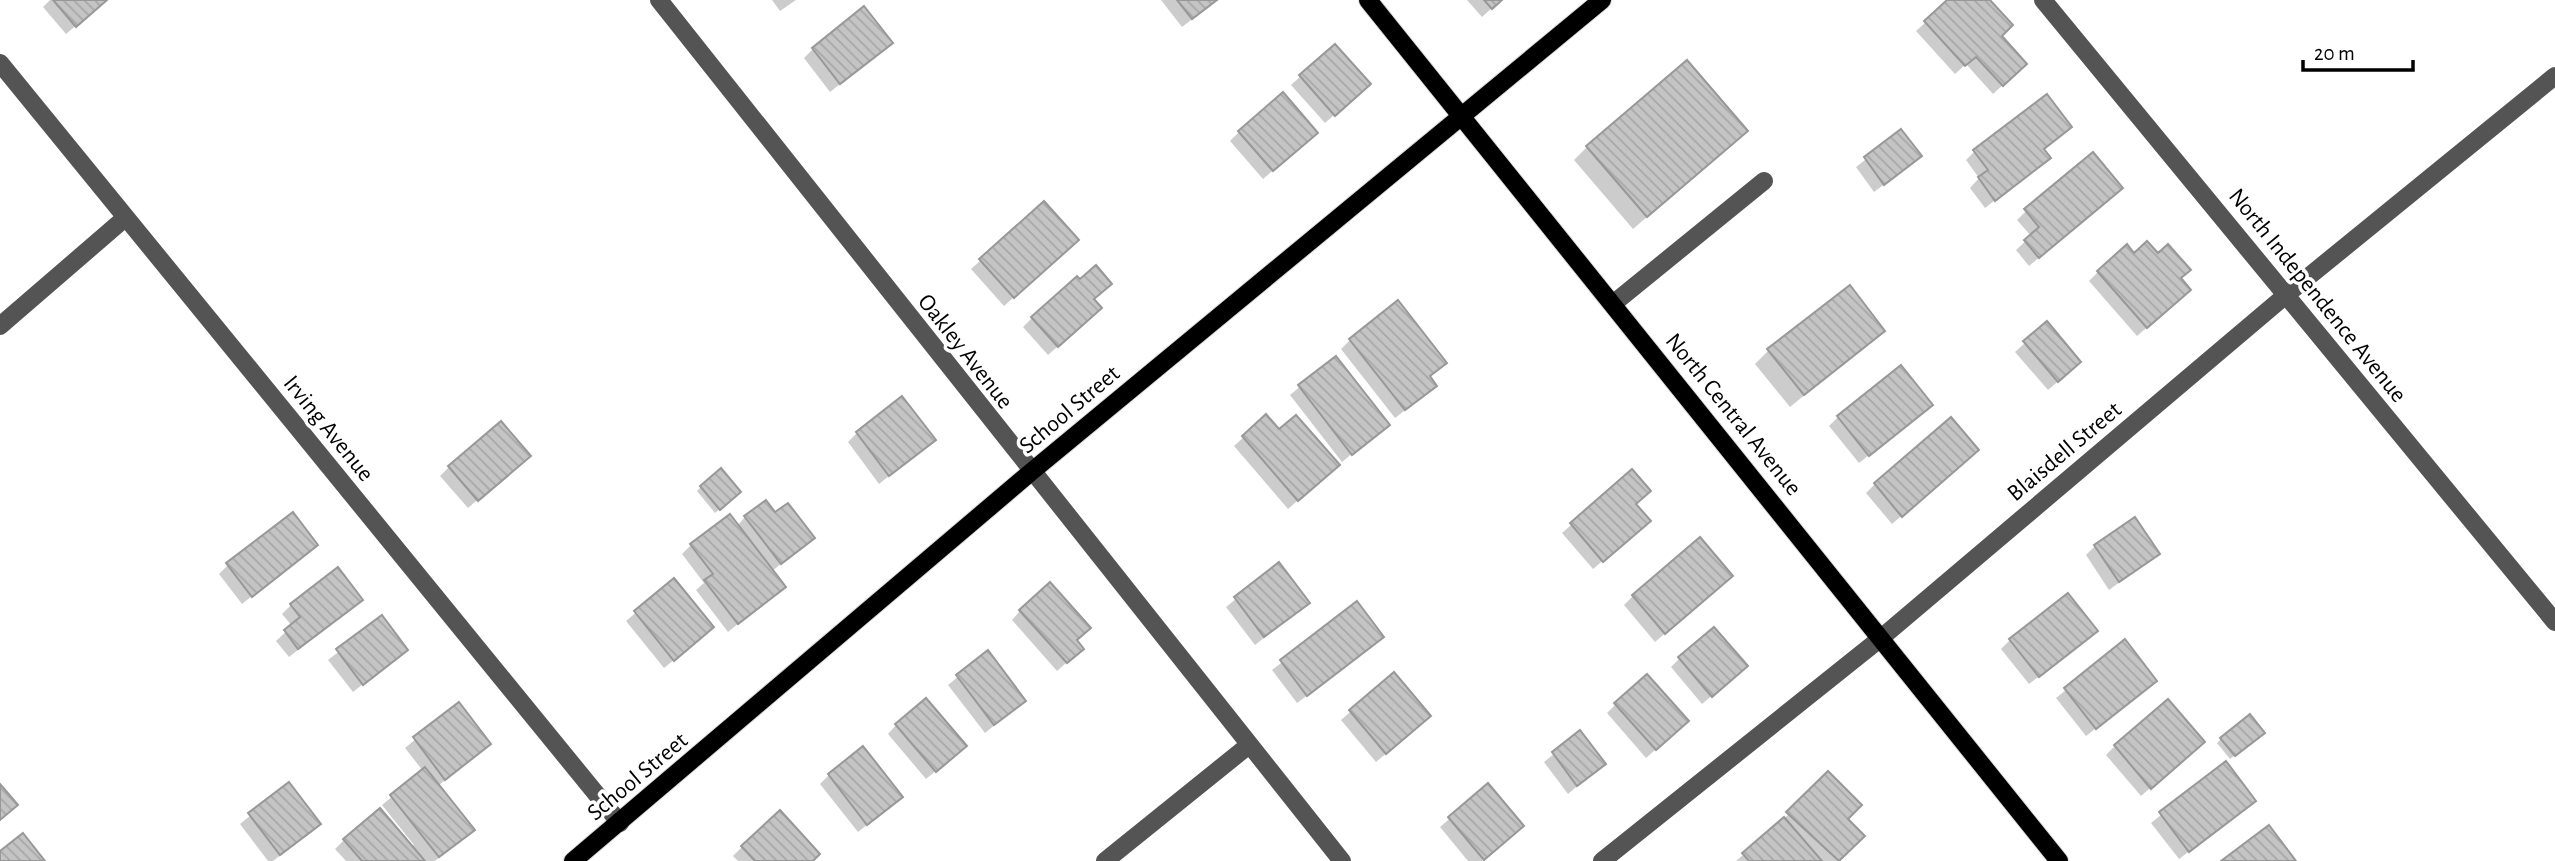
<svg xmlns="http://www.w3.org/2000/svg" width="2555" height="861" font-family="'Alegreya Sans',sans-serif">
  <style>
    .shadow { fill: #0003 }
    .building { fill: url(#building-back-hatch); stroke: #989898; stroke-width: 2 }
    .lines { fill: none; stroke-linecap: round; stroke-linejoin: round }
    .major-casing { stroke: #dbdbdb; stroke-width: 20 }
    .minor { stroke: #545454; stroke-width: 18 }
    .major { stroke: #000; stroke-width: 18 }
    .labels { text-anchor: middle; stroke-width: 7; stroke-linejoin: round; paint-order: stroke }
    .street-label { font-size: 24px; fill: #000; stroke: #fff }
  </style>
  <defs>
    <pattern id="building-back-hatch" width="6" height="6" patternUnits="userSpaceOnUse" patternTransform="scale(1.75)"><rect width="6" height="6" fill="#c4c4c4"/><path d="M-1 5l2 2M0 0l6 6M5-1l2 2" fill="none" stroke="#a7a7a7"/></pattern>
  </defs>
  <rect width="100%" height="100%" fill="#fff"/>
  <!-- shadow -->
  <g class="shadow">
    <polygon points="50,0 106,0 66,34 43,7"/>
    <polygon points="772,0 796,0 780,11"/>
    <polygon points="1161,0 1217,0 1182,27"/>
    <polygon points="1467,0 1501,0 1482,17"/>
    <polygon points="1950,0 1988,0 2016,73 1993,94 1966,64 1955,74 1916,31"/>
    <polygon points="1334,46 1359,93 1325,123 1291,85"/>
    <polygon points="813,49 881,52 830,92 804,58"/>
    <polygon points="1239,132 1307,141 1263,179 1230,141"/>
    <polygon points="1901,132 1910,165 1874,192 1856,167"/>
    <polygon points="1733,143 1633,229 1574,160 1587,147"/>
    <polygon points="2043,150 2049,158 1985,208 1970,188 1979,178 1966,160 1975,151"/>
    <polygon points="2112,197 2029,266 2016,250 2031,236 2017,220 2026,211"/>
    <polygon points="1044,204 1068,249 1004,306 971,269"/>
    <polygon points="2134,255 2179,279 2180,299 2137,336 2089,281 2098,272"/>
    <polygon points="1091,317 1048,355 1023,327 1032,318"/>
    <polygon points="2047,323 2070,371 2048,390 2015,352"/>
    <polygon points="1883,331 1790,407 1755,364 1768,351"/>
    <polygon points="1350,340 1445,363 1428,378 1426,394 1395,418 1341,349"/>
    <polygon points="1335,358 1387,425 1342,462 1290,395"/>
    <polygon points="1921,414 1859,463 1829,426 1838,417"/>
    <polygon points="1266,417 1328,474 1288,509 1234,446"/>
    <polygon points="857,433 934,440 879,484 848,442"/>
    <polygon points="1968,459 1892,524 1866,493 1875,484"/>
    <polygon points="519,464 468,508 440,476 449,467"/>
    <polygon points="1632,472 1639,530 1593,569 1562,533"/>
    <polygon points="701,487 735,496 715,513 697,491"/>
    <polygon points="775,515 813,538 771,572 783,587 728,632 696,590 704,583 682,554 691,545 737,526 745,517"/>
    <polygon points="316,545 242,604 219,574 228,565"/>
    <polygon points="2095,546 2158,554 2109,590 2086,555"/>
    <polygon points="1278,565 1298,611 1255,645 1226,607"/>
    <polygon points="1731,576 1655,642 1624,605 1633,596"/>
    <polygon points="674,580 703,636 664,668 626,621"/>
    <polygon points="1357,604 1373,646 1297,703 1272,670"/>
    <polygon points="291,605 351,608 289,657 276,641 292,626 282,614"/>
    <polygon points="1020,611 1075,641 1073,657 1057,671 1012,620"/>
    <polygon points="382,618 406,650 353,692 328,660"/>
    <polygon points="2010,640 2086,640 2029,684 2001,649"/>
    <polygon points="2125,642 2146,690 2086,736 2056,698"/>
    <polygon points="987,653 1024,701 985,733 948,685"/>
    <polygon points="1680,658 1737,675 1702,704 1671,667"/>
    <polygon points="1394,674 1420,725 1376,762 1341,720"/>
    <polygon points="458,704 489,744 438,786 463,838 435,861 346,861 335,849 344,840 414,845 382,805 423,771 405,748"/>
    <polygon points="1616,704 1678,730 1646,758 1607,713"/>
    <polygon points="896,725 955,755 926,779 888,734"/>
    <polygon points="1580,733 1603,764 1568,794 1544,762"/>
    <polygon points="2258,737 2230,759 2217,743 2221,739"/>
    <polygon points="2115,746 2193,751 2141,796 2106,755"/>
    <polygon points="2225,763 2245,809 2179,859 2151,823"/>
    <polygon points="1828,773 1845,819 1863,836 1837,861 1736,861 1780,823"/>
    <polygon points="829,775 892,805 858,832 820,784"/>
    <polygon points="289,784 309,833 273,861 268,861 240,824"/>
    <polygon points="1488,786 1513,835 1482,861 1468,861 1440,827"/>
    <polygon points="742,847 811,861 738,861 733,856"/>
  </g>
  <!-- building -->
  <g class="building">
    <polygon points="53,0 107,0 76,27"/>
    <polygon points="1177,0 1217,0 1192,19"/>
    <polygon points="1484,0 1502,0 1492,9"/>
    <polygon points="1947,0 1990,0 2013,25 2002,36 2027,64 2003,86 1976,57 1965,66 1924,21"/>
    <polygon points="864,6 893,43 840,84 812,48"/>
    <polygon points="1335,44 1371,84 1335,116 1299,75"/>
    <polygon points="1687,60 1748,131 1647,217 1586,146"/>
    <polygon points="1283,92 1318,133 1273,171 1238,131"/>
    <polygon points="2047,94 2072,127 2044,149 2051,158 1995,201 1978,177 1988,170 1973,150"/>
    <polygon points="1901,129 1922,156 1884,185 1864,157"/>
    <polygon points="2093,152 2123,188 2039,258 2024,240 2039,227 2024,209"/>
    <polygon points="1044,201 1079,240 1014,298 979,259"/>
    <polygon points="2147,241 2158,253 2168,244 2191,270 2181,278 2191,290 2147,328 2097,271 2127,244 2134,253"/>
    <polygon points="1096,265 1112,284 1094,299 1102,308 1058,347 1031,317 1077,276 1080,279"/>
    <polygon points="1850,285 1885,331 1804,395 1767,349"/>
    <polygon points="1398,300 1447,363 1430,376 1437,386 1405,410 1349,339"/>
    <polygon points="2047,321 2081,362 2058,382 2023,341"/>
    <polygon points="1336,356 1390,425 1352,455 1298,385"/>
    <polygon points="1901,365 1933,405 1869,456 1837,416"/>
    <polygon points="902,396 936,440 889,476 856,432"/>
    <polygon points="1266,414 1279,429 1296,415 1340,465 1298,501 1242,436"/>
    <polygon points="1951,417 1979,450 1902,517 1874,483"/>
    <polygon points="501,421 531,456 478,501 448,466"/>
    <polygon points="721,468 741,492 720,510 700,486"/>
    <polygon points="1632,469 1651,491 1636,504 1651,521 1603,562 1570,523"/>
    <polygon points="766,500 775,512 788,503 815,538 781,564 744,516"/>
    <polygon points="293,512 318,545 252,597 226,563"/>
    <polygon points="730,514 786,587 738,624 704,580 713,574 690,544"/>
    <polygon points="2135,517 2160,554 2119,582 2094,545"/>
    <polygon points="1700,537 1733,576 1665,634 1632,595"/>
    <polygon points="1279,562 1310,603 1264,637 1234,597"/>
    <polygon points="338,567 363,600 298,649 284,630 300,617 290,604"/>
    <polygon points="674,578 714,627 674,661 634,611"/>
    <polygon points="1050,582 1091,628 1077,640 1084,649 1067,663 1019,610"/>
    <polygon points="2068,593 2098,631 2039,677 2009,639"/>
    <polygon points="1357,601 1384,637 1307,696 1280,660"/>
    <polygon points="382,615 408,650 363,685 336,649"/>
    <polygon points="1714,627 1748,666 1712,697 1678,657"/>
    <polygon points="2125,639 2157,681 2096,729 2064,688"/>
    <polygon points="988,650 1026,701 994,725 956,675"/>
    <polygon points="1394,672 1431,716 1386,754 1349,710"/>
    <polygon points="1647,674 1689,721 1656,750 1614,703"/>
    <polygon points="926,698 967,746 936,772 895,724"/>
    <polygon points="2168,699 2205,742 2151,789 2114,745"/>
    <polygon points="459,702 491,744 445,780 413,737"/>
    <polygon points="2250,714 2265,733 2235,756 2220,738"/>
    <polygon points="1580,730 1606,764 1577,786 1552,752"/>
    <polygon points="863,746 903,797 867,825 828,774"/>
    <polygon points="2226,761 2256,801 2189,852 2159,812"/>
    <polygon points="425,767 475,830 439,857 390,795"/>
    <polygon points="1828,771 1862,805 1848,819 1865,836 1839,861 1786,812"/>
    <polygon points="289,782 321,824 280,855 248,813"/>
    <polygon points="1488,783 1524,826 1484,860 1448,817"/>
    <polygon points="0,784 18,805 0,820"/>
    <polygon points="380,808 425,861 362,861 343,839"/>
    <polygon points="780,810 820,854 813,861 755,861 741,846"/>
    <polygon points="1784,817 1822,861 1749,861 1742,853"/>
    <polygon points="2269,825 2296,861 2221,861"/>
    <polygon points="23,833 45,861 0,861 0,851"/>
  </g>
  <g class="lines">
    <defs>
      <g id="major">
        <polyline points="1368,0 2059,861"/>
        <polyline points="573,861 1031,472 1602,0"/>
      </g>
    </defs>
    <!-- major casing -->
    <use href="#major" class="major-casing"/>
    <!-- minor -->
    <g class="minor">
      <polyline points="659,0 1342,861"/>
      <polyline points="2043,0 2555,622"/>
      <polyline points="0,63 620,823"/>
      <polyline points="1614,303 1764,181"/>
      <polyline points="0,326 125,218"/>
      <polyline points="1105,861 1249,745"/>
      <polyline points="1602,861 1881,638 2286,295 2555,76"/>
    </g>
    <!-- major -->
    <use href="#major" class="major"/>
  </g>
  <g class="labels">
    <!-- street labels -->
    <g class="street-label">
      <text transform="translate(2318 295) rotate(51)" y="8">North Independence Avenue</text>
      <text transform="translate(966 351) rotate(52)" y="8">Oakley Avenue</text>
      <text transform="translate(1069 409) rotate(-40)" y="8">School Street</text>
      <text transform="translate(1734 414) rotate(51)" y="8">North Central Avenue</text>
      <text transform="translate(329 428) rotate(51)" y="8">Irving Avenue</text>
      <text transform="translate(2064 451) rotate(-40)" y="8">Blaisdell Street</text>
      <text transform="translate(637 776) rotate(-40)" y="8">School Street</text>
    </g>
  </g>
  <!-- scale -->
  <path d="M2303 60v10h110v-10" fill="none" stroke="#000000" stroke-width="3.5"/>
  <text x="2314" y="60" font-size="21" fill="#000000" stroke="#ffffff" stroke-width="5" paint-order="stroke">20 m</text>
</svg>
